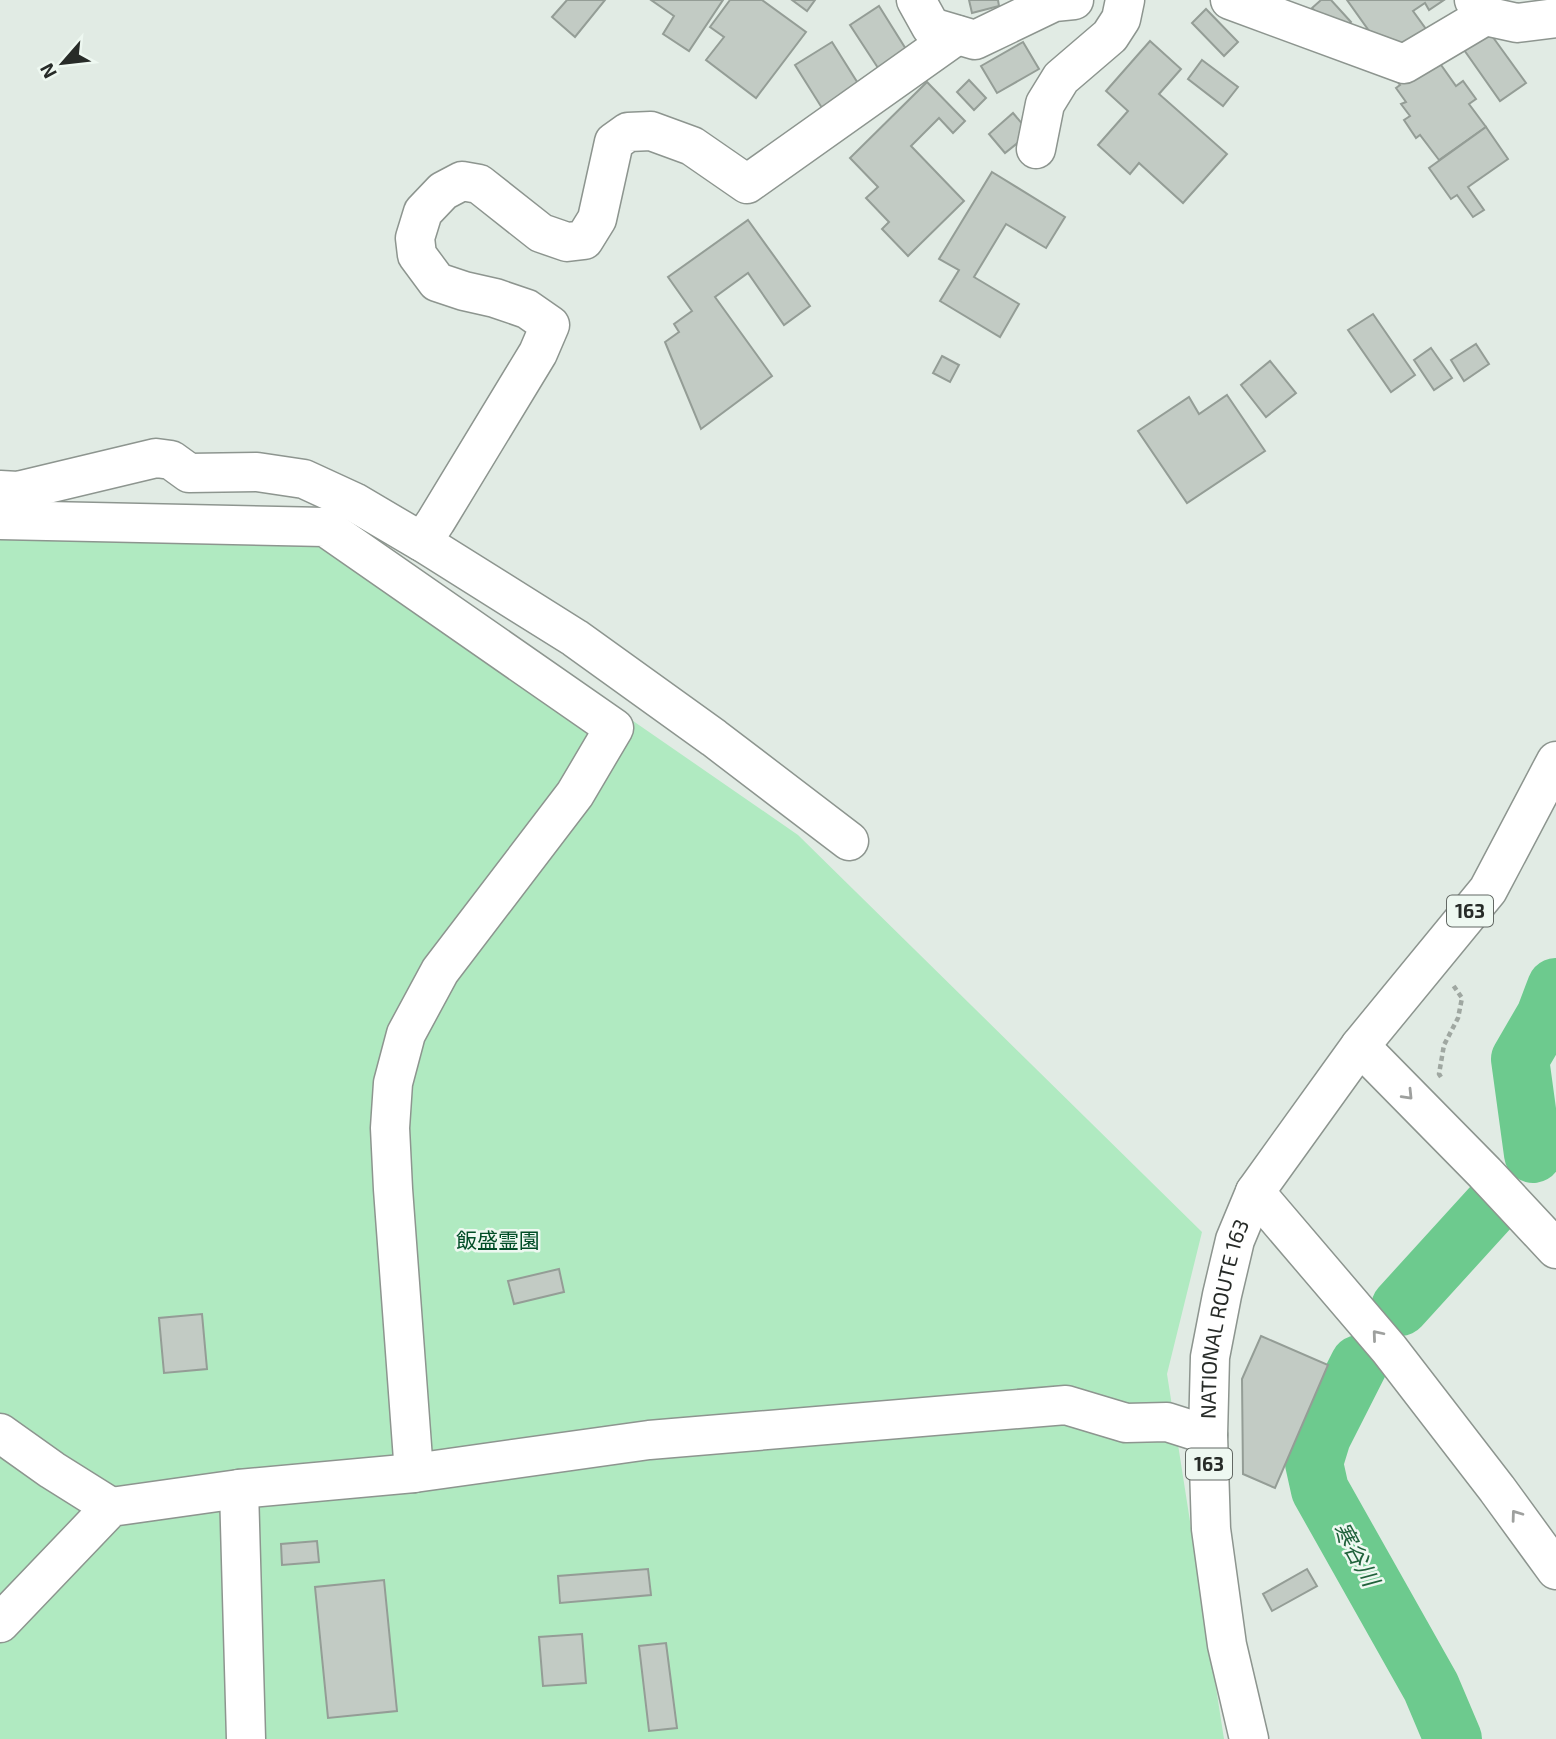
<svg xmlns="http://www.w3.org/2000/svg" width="1556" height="1739" font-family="'Exo 2','Noto Sans JP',sans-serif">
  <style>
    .green { fill: #b0eac1 }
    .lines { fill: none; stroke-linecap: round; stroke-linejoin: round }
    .river { stroke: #6dca8e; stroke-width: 58 }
    .building { fill: #c2cbc4; stroke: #949d96; stroke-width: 2 }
    .minor-casing { stroke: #8d958f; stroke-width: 41 }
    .highway-casing { stroke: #8d958f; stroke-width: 41 }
    .path { stroke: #9fa7a1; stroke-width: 4.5; stroke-dasharray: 5 3.5; stroke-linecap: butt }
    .minor { stroke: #fff; stroke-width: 38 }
    .highway { stroke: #fff; stroke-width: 38 }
    .oneway { stroke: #9ea09e }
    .labels { text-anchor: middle; stroke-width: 5; stroke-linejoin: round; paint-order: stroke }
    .shield { fill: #eef8f1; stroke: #636864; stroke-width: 2 }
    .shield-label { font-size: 19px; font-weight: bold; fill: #272b28 }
    .park-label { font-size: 21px; fill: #014d27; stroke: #eef8f1 }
    .street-label { font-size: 21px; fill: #272b28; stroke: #eef8f1 }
    .water-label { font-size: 23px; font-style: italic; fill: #20623b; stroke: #eef8f1 }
  </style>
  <rect width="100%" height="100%" fill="#e1ebe4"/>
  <!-- green -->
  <polygon class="green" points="328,510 798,835 1202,1232 1167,1374 1224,1739 0,1739 0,531"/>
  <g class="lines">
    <!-- river -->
    <g class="river">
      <polyline points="1533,1154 1520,1059 1545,1016 1556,987"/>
      <polyline points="1400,1307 1491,1207"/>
      <polyline points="1359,1364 1322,1437 1314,1463 1320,1490 1431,1687 1453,1739"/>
    </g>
  </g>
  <!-- building -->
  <g class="building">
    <polygon points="567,0 605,0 575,37 552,17"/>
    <polygon points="651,0 723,0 689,51 663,34 674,16"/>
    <polygon points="730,0 762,0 806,32 756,98 706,60 724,37 710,27"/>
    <polygon points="792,0 815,0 807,11"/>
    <polygon points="969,0 998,0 999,6 972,13"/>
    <polygon points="1321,0 1331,0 1351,22 1337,35 1312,8"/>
    <polygon points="1347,0 1444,0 1429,10 1425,3 1413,11 1431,36 1382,49"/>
    <polygon points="879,6 909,54 880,71 850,25"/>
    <polygon points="1206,9 1238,42 1224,56 1192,23"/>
    <polygon points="1487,29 1526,83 1500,101 1462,47"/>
    <polygon points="1150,41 1181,69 1159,94 1227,154 1183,203 1139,163 1130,174 1098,145 1128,111 1106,91"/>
    <polygon points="832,42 859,85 822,108 795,65"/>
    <polygon points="1023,42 1039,69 997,93 981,66"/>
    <polygon points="1434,55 1456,86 1463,81 1476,99 1469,104 1486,127 1439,160 1420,135 1416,138 1404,120 1410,116 1401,104 1406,102 1396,88 1400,85 1397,81"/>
    <polygon points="1202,60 1238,87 1223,106 1188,79"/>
    <polygon points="969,80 986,98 974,110 957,92"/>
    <polygon points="927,82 965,121 953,133 939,118 911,146 964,201 908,256 882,229 889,222 866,198 878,187 850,158"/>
    <polygon points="1013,113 1030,133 1005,153 989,134"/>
    <polygon points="1486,127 1508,159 1468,187 1484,210 1473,217 1457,195 1451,199 1429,168"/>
    <polygon points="992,172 1065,217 1046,248 1006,224 974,277 1019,304 1000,337 940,301 959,270 939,259"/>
    <polygon points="748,220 810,306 784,325 748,273 715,297 772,376 701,429 665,342 679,332 674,324 692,311 668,277"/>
    <polygon points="1373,314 1415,375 1391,392 1348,330"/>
    <polygon points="1476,344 1489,364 1464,381 1451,360"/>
    <polygon points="1431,348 1452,378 1434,390 1414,360"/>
    <polygon points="942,356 959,365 950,382 933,373"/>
    <polygon points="1270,361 1296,393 1266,417 1241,385"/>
    <polygon points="1227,395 1265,451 1187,503 1138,431 1189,397 1199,414"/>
    <polygon points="559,1269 564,1292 514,1304 508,1281"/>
    <polygon points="202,1314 207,1369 164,1373 159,1318"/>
    <polygon points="1261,1336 1328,1365 1275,1488 1243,1474 1242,1379"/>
    <polygon points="317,1541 319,1562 282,1565 281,1544"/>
    <polygon points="648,1569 651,1595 560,1603 558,1576"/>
    <polygon points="1307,1569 1317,1586 1272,1611 1263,1594"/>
    <polygon points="384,1580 397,1711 328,1718 315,1587"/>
    <polygon points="582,1634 586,1683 543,1686 539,1637"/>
    <polygon points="666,1643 677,1728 649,1731 639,1646"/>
  </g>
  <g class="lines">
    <defs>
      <g id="minor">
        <polyline points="916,0 931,27 975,40 1054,2 1074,0"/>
        <polyline points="1230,0 1404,64 1485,16"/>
        <polyline points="1474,0 1485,16 1517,23 1556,18"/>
        <polyline points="1036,149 1045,104 1061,78 1110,36 1121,19 1125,0"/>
        <polyline points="0,490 18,491 156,458 171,460 189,473 257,472 304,479 354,502 422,542 575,638 714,738 849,841"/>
        <polyline points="0,520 325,527 614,728 575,794 440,971 406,1034 393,1083 390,1128 393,1189 414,1473"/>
        <polyline points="422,542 436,521 538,353 550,325 527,309 495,298 464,291 437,282 417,255 415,238 423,212 443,191 462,181 479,184 541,233 567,242 584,240 597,219 614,142 628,132 651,131 692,146 747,184 957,35"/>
        <polyline points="0,1433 52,1470 111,1507"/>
        <polyline points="239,1489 246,1739"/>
        <polyline points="0,1623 111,1507 239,1489 414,1473 649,1440 1066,1405 1126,1423 1167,1422 1208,1435"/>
      </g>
      <g id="highway">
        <polyline points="1360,1046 1485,1173 1556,1249"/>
        <polyline points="1255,1192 1389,1349 1497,1489 1556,1570"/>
        <path id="s1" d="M1249,1739L1227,1645L1211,1529L1208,1435L1210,1357L1222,1295L1235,1240L1255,1192L1360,1046L1488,890L1556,761"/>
      </g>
    </defs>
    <!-- minor casing -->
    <use href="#minor" class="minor-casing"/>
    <!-- highway casing -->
    <use href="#highway" class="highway-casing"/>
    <!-- path -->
    <polyline class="path" points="1441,1077 1439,1074 1444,1045 1458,1018 1462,998 1453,985"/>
    <!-- minor -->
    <use href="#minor" class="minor"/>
    <!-- highway -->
    <use href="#highway" class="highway"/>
  </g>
  <!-- one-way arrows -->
  <defs><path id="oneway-chevron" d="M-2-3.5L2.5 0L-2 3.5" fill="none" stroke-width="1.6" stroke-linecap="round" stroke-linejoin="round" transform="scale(1.75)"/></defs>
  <g class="oneway">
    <use href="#oneway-chevron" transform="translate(1408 1095) rotate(46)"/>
    <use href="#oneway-chevron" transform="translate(1377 1335) rotate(-130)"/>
    <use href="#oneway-chevron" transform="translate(1516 1515) rotate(-126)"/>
  </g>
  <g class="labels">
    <!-- shield labels -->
    <g class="shield">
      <rect x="1447" y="895.5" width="46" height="31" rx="5"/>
      <rect x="1186" y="1448.5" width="46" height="31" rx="5"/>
    </g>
    <g class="shield-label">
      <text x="1470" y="918">163</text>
      <text x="1209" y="1471">163</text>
    </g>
    <!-- park labels -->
    <g class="park-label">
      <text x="498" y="1248">飯盛霊園</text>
    </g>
    <!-- street labels -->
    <g class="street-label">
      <text dy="7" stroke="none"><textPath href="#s1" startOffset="425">NATIONAL ROUTE 163</textPath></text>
    </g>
    <!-- water labels -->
    <g class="water-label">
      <text transform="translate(1356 1554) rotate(61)" y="8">寒谷川</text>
    </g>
  </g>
  <!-- north arrow -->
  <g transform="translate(63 63) rotate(242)" stroke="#eef8f1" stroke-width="5" paint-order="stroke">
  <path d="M0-5L12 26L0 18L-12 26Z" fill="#272b28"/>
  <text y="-10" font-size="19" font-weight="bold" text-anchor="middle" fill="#272b28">N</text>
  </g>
</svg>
